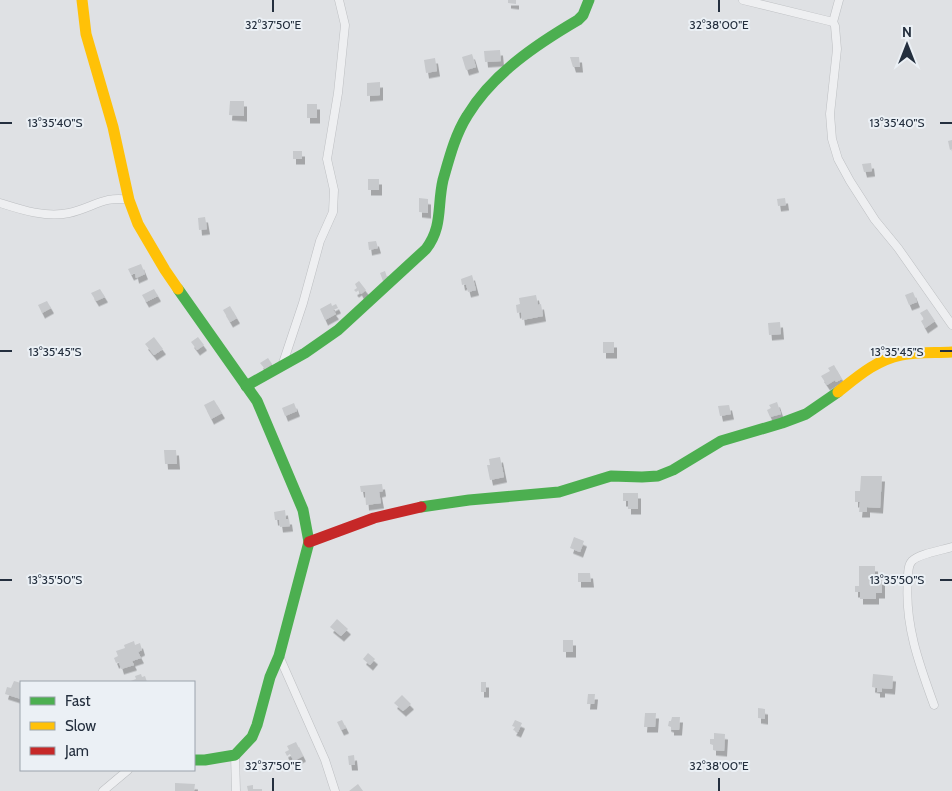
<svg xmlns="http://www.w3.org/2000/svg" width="952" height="791" font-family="Cabin,sans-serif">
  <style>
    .building { fill: #c7c9cc; filter: url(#shadow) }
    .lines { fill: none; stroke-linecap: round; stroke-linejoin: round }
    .street-casing { stroke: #bdbfc2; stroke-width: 9 }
    .street { stroke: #eeeff1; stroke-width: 8 }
    .fast { stroke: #4caf50; stroke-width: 11 }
    .slow { stroke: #ffc107; stroke-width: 11 }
    .jam { stroke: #c62828; stroke-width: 11 }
    .ticks { fill: none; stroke: #242f3e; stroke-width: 2 }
    .ticks-label { font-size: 12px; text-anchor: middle; fill: #242f3e; stroke: #ebf0f5; stroke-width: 4; stroke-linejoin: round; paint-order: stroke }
  </style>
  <defs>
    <filter id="shadow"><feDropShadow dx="3" dy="5.5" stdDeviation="0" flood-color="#0004"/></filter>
  </defs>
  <rect width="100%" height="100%" fill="#dfe1e4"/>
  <!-- building -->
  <g class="building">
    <polygon points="508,0 516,0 516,4 508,3"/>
    <polygon points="500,50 501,61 485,62 484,51"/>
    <polygon points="472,54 476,67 466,70 462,57"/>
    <polygon points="570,57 579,57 580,67 573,67"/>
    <polygon points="435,58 437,71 426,73 424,60"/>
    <polygon points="380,82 380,95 367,96 367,83"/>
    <polygon points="230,101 244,101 244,116 229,115"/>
    <rect x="307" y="104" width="10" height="14"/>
    <polygon points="952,140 952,149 950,150 948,141"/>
    <rect x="293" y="151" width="9" height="8"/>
    <polygon points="871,163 872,171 864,172 862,164"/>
    <rect x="368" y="179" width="11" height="11"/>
    <polygon points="419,198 428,199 428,213 419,212"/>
    <polygon points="785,198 786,205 778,206 777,199"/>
    <polygon points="205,217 207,229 199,230 198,218"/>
    <polygon points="376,241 378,248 369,250 368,242"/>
    <polygon points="141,264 145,274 136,278 135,273 131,275 128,269"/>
    <polygon points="385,271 388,280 383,281 380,273"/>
    <polygon points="472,275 476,290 468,292 466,284 462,285 461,279"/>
    <polygon points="359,281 366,290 361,294 359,290 356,292 354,290 357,288 355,284"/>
    <polygon points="100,289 105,297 96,301 91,293"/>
    <polygon points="154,289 158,296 146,302 142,295"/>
    <polygon points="913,292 917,302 909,305 905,295"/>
    <polygon points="536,295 538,305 541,304 543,316 522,320 521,312 517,313 516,305 520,304 519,298"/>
    <polygon points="47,301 51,308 42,313 38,305"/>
    <polygon points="331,303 332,306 336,304 338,308 333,310 336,314 325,320 320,309"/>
    <polygon points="230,306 237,318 230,322 223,310"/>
    <polygon points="927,309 935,321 925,328 921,321 924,319 920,313"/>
    <polygon points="780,322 781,334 769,335 768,323"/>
    <polygon points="154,337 163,349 154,355 145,344"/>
    <polygon points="198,337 204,345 197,350 191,342"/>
    <rect x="603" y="342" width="11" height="11"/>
    <polygon points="268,358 272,364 265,369 260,363"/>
    <polygon points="834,365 842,379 836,382 835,380 827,385 821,376 830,371 828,368"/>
    <polygon points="214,400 222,413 211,419 204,405"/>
    <polygon points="777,402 781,414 770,417 767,410 771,408 769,405"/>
    <polygon points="294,403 297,411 285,416 282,408"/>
    <polygon points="729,405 731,414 720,416 718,406"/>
    <polygon points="164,450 176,450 177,464 165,464"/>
    <polygon points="500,457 504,477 490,480 487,465 490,465 489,459"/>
    <polygon points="861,476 882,476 880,508 867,507 867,512 859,512 860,502 855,502 855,491 860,491"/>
    <polygon points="382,484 383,491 379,492 381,503 366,505 365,492 361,492 360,486"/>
    <polygon points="623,493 638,493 638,509 628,509 628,501 623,501"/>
    <polygon points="285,510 286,519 289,519 290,526 280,527 279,520 275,520 274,512"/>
    <polygon points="574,537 584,541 580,552 570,548"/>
    <polygon points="859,566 875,566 875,579 882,579 882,593 876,593 876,599 860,599 860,592 855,592 855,586 859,586"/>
    <polygon points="578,573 590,573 591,582 578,582"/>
    <polygon points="337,619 348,629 341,636 330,627"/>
    <rect x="563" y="640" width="10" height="12"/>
    <polygon points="134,641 135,645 140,643 142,650 138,652 141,658 132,661 134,665 121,669 119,662 116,663 114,658 118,656 116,651 125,648 124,645"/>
    <polygon points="368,653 375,659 370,665 363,659"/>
    <polygon points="141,674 142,677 145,676 147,682 128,682 136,679 135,676"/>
    <polygon points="873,674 893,676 892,689 882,688 882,692 877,692 877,688 872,687"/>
    <polygon points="14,681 21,683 21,699 5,694 7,687 11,688"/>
    <rect x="481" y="682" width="5" height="10"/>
    <polygon points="588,694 595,694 594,704 587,704"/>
    <polygon points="402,695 411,704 403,711 394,703"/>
    <polygon points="758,708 765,709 765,719 758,718"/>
    <polygon points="645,713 656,713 655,727 644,727"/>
    <polygon points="672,717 680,717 679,730 671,730 671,727 668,726 669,721 671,721"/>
    <polygon points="342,720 346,728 341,730 337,722"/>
    <polygon points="515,720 522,723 518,732 513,730 515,727 512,726"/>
    <polygon points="714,733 725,734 724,751 713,750 713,745 710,744 710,739 714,739"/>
    <polygon points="296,742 303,756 294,761 290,754 287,756 285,752 289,750 287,746"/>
    <polygon points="354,755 355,765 349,765 348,756"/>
    <polygon points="175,783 195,784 194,791 175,791"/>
    <polygon points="358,784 363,791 349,791"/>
    <polygon points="253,785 253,789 262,789 262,791 248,791 247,786"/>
  </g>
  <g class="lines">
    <defs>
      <g id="street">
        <polyline points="743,0 833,22 835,26 837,49 830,114 832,139 838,159 850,181 875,220 898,248 952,325"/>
        <polyline points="833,22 839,0"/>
        <path d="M0,203C22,210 46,218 69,213C92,208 105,195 129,200"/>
        <polyline points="282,366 303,303 320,241 333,212 334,190 327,159 338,93 345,25 339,0"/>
        <polyline points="279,656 325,760 335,791"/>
        <path d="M934,705C919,664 904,623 908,579C908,573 908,565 912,561C918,554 943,550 952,547"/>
        <polyline points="235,755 236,791"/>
        <polyline points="103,791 128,770"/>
      </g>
    </defs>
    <!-- street casing -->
    <use href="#street" class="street-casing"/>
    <!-- street -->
    <use href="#street" class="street"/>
    <!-- fast -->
    <g class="fast">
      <polyline points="178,289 257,401 303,510 309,542 279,656 270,677 257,725 252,737 235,755 205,760 194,760"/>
      <path d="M246,386L305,353L338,330L426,249C443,227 437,206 443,180C449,159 455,135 467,116C492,74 537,44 578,20L583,15L589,0"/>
      <polyline points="421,507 469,500 559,492 611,476 642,477 658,476 673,470 721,441 782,423 806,414 838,392"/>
    </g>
    <!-- slow -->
    <g class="slow">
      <polyline points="82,0 86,34 113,127 129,200 138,224 165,270 178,289"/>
      <path d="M838,392C857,377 876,360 901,355C918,352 935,353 952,352"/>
    </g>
    <!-- jam -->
    <polyline class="jam" points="309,542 374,518 421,507"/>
  </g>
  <!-- ticks -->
  <path class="ticks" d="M273,0V12M719,0V12M0,123H12M940,123H952M0,351H12M940,351H952M0,580H12M940,580H952M273,778V791M719,778V791"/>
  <g class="ticks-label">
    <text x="273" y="29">32°37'50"E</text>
    <text x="719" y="29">32°38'00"E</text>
    <text x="55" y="127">13°35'40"S</text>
    <text x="897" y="127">13°35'40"S</text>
    <text x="55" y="356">13°35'45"S</text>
    <text x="897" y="356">13°35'45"S</text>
    <text x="55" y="584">13°35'50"S</text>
    <text x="897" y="584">13°35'50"S</text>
    <text x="273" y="770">32°37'50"E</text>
    <text x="719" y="770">32°38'00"E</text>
  </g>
  <!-- legend -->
  <rect x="20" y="681" width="175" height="90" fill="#ebf0f5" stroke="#9ba3ac"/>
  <rect x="30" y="697" width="25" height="8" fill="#4caf50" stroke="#9ba3ac"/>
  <text x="65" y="706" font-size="15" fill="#242f3e">Fast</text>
  <rect x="30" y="722" width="25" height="8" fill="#ffc107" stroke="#9ba3ac"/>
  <text x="65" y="731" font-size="15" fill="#242f3e">Slow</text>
  <rect x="30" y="747" width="25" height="8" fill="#c62828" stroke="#9ba3ac"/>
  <text x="65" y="756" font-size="15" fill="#242f3e">Jam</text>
  <!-- north arrow -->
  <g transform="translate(907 45)" stroke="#ebf0f5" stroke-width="4" paint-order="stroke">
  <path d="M0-4L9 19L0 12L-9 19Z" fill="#242f3e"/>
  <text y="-8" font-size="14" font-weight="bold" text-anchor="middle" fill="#242f3e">N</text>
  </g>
</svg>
